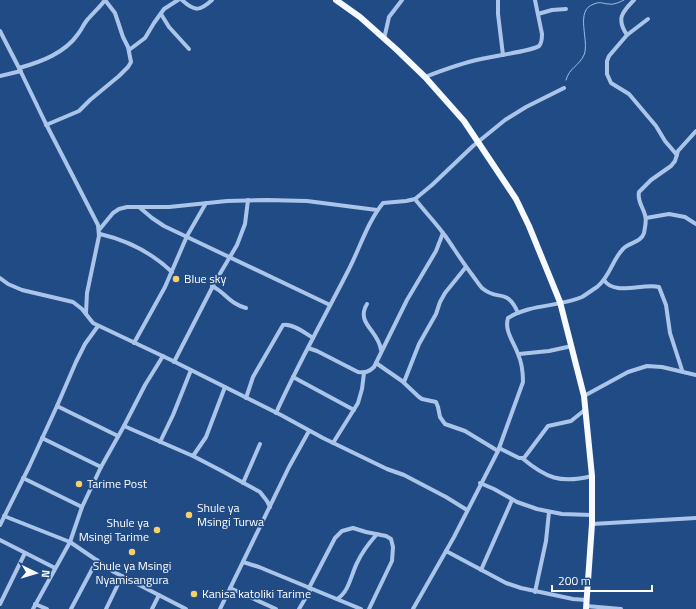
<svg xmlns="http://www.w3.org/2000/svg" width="696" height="609" font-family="'Titillium Web',sans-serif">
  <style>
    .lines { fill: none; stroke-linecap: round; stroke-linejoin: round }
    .stream { stroke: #9dbfea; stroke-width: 1 }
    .minor { stroke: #aac5e9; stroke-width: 4 }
    .trunk { stroke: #f6f9fe; stroke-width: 6 }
    .poi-dot { fill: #f5d06b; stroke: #214b84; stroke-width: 1.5 }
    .labels { text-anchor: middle; stroke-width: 3.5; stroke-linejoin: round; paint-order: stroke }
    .poi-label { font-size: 12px; fill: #fff; stroke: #214b84; text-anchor: start }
  </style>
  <rect width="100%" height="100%" fill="#214b84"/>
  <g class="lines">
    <!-- stream -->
    <path class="stream" d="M566,80C569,68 579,66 584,55C590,41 574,10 594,4C601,1 603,4 609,4C614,5 620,2 624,0"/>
    <!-- minor -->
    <g class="minor">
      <path d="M182,0C195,12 200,11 212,0"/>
      <polyline points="498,0 498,14 503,55"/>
      <polyline points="161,14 169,27 189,49"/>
      <polyline points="538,14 552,10 566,9"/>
      <polyline points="648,19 627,35 609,56 607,61 607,74 611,83 629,94 656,126 665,141 677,155"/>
      <polyline points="0,31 19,68 45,122 98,225 99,236 87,293 86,313"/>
      <path d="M627,35C616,19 622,12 634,0"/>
      <polyline points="384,39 389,17 402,0"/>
      <polyline points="129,50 145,38 154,23 164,9 178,0"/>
      <path d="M19,68C41,62 65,53 78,34C82,29 84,23 88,19C94,12 100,7 105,0"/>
      <polyline points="0,76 21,71"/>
      <path d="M425,77C443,70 462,63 481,59C493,56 532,51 539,46C542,43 542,38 542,34L535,0"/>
      <polyline points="46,125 79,111 90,100 119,76 128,67 131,62 128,47 123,37 115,13 105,0"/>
      <path d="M415,199C425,212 437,224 446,237C455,250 463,263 473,276C476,280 479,285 482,288C498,302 507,287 518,313"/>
      <polyline points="139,207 152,218 164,226 330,305"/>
      <polyline points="646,218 669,214 685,217 696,224"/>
      <polyline points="99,230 113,213 119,209 127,207 169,207 227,201 267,200 307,201 377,210"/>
      <path d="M100,234C126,240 152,253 172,272"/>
      <polyline points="0,278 8,284 22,290 73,302 82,309 93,323 171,360 281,415 323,438 387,469 404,475 446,497 467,510"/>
      <path d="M604,280C614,296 643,283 659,287L666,305L670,333L682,370"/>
      <path d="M212,286C226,293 230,304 246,308"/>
      <path d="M367,304C355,323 379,331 381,350"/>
      <polyline points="134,343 165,287 187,236 206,203"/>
      <path d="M308,348L317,351L358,372C365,373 369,372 374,367L407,300L436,251L443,233"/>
      <polyline points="519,354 549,351 572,346"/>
      <polyline points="174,362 215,282 237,245 245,224 248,200"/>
      <polyline points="376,363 402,381 419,397 422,399 436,402 438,407 440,417 445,424 465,431 498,451"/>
      <polyline points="293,377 354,410"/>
      <polyline points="404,382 419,344 436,314 440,302 445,293 466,267"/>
      <polyline points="584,396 628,372 647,366 662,367 696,375"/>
      <path d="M246,398L253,377L283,325C292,323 305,333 313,338"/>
      <polyline points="57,406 118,436"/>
      <path d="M276,413C298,364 324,318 348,271C360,248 367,223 383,203L406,201L415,199L432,185L473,146L505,120L526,107L564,88"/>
      <polyline points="124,426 145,385 163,356"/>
      <polyline points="42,438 101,467"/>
      <polyline points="160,442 173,415 191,370"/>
      <polyline points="333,443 358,403 362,389 364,373"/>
      <polyline points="499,448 519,458 524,458 548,426 571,421 586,409"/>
      <polyline points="193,456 206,437 225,387"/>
      <path d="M522,458C546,478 560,484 592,476"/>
      <polyline points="23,478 82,507"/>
      <polyline points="243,483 260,444"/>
      <polyline points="480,483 494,489 517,502 537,509 562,514 592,515"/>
      <polyline points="4,516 70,542 114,572 186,609"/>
      <polyline points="592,524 696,518"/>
      <polyline points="0,525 29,467 57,406 76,362 85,344 98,326"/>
      <polyline points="0,540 55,568"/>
      <polyline points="446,551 506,583 521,588 573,599 586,600"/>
      <polyline points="243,562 259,567 361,609"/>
      <polyline points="481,570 512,500"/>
      <polyline points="230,588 276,609"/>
      <polyline points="309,588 335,538 342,531 353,528 366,532 386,536 391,539 393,547 392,561 369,609"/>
      <polyline points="535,592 546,541 549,512"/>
      <path d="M337,599C349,592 351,575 357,563C362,552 369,543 377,534"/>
      <polyline points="0,604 25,553"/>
      <polyline points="35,604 47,609"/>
      <polyline points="586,606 621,609"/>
      <polyline points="33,609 70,542 82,507 101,467 124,426 193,456 220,470 260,492 267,501 270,507"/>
      <polyline points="71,609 97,560"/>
      <polyline points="106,609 122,576"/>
      <polyline points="152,609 159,595"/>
      <polyline points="220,609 289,467 309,431"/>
      <polyline points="299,609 311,589"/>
      <path d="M413,609L454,537L498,451L523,382C523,373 522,363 518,354C514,342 504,331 508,318C530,304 559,307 582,297C587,294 592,290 597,287C610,277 612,260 623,249C629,242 641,243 644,233C645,227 647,221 645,215C643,207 637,201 639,192L651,180L671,166L675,161L678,151L696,131"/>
    </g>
    <!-- trunk -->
    <polyline class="trunk" points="336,0 360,17 397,50 425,77 464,121 516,199 529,226 560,302 584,396 592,476 592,524 586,609"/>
  </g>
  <!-- markers -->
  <g class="poi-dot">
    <circle cx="176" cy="279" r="4"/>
    <circle cx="79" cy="484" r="4"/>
    <circle cx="189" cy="515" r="4"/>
    <circle cx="157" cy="530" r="4"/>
    <circle cx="132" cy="552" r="4"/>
    <circle cx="194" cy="594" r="4"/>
  </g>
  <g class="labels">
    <!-- poi labels -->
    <g class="poi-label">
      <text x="184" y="283">Blue sky</text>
      <text x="87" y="488">Tarime Post</text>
      <text x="197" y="512">Shule ya<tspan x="197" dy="14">Msingi Turwa</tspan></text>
      <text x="149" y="527" text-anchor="end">Shule ya<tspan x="149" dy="14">Msingi Tarime</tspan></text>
      <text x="132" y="570" text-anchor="middle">Shule ya Msingi<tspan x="132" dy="14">Nyamisangura</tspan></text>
      <text x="202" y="598">Kanisa katoliki Tarime</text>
    </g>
  </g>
  <!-- north arrow -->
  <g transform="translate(36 573) rotate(95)" stroke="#214b84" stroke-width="3" paint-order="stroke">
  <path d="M0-3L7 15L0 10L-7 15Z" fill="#ffffff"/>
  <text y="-6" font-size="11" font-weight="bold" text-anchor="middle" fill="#ffffff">N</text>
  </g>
  <!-- scale -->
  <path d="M552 585v6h100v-6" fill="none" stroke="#ffffff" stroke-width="2"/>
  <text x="558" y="585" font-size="12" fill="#ffffff" stroke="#214b84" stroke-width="3" paint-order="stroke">200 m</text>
</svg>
